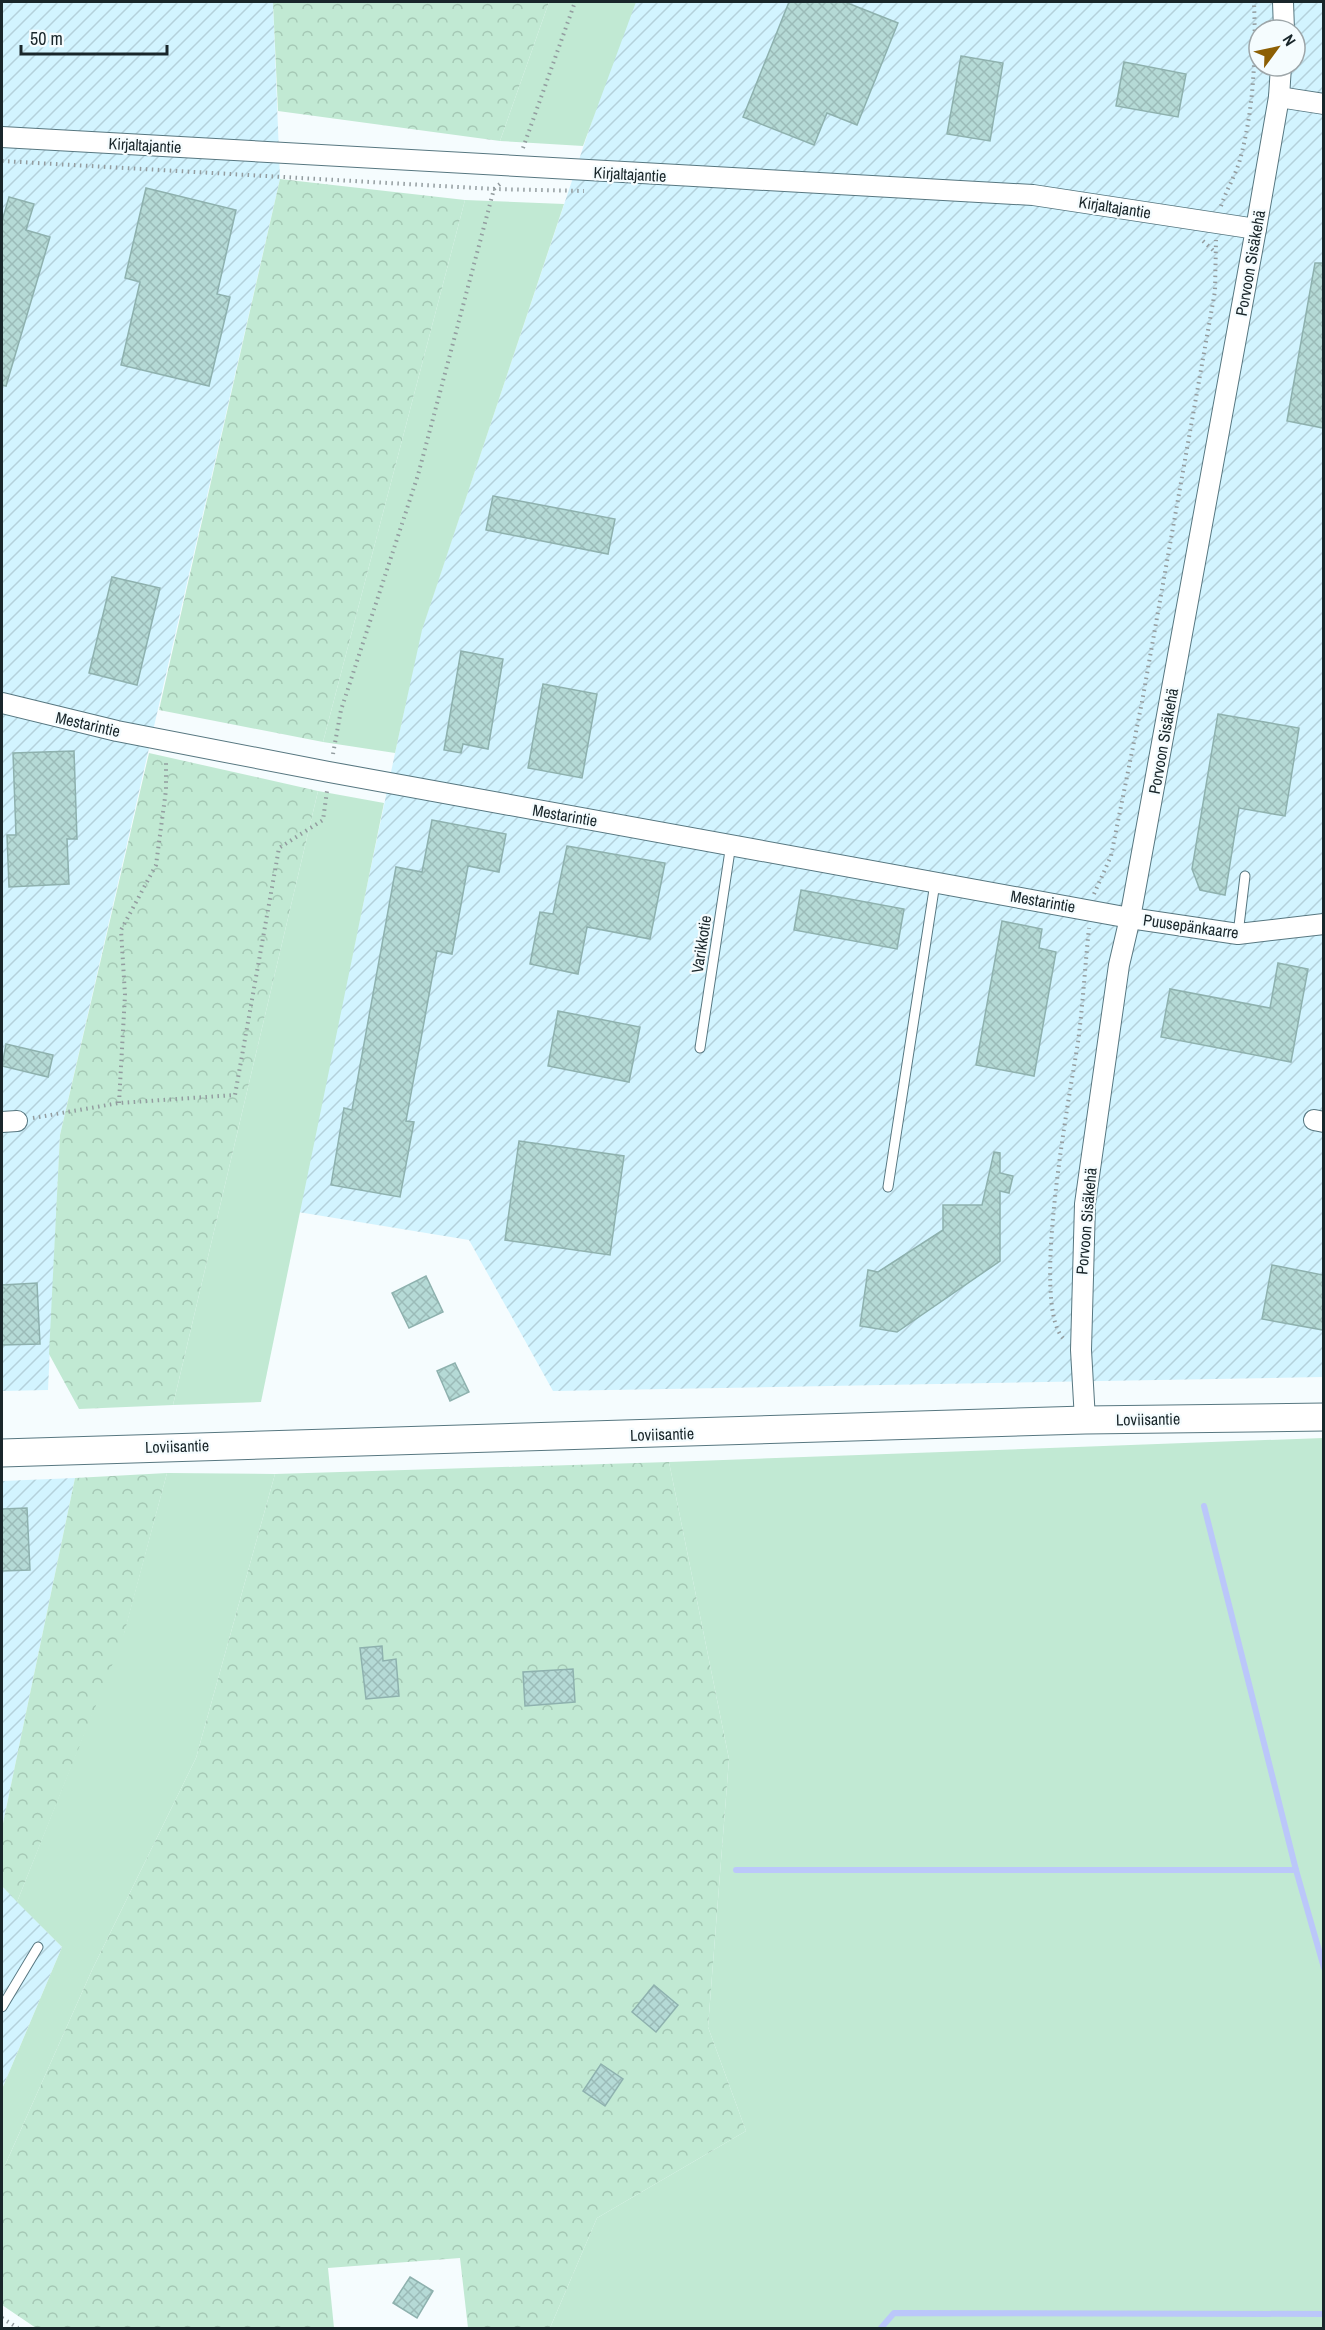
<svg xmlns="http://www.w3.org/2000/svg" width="1325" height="2330" font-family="'Archivo Narrow',sans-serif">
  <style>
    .industrial { fill: url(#industrial-furrows); fill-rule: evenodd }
    .grass { fill: #c1e9d3 }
    .forest { fill: url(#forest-crowns) }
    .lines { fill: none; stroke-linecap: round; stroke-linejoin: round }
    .stream { stroke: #bbc7fa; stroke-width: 6 }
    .building { fill: url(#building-cross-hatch); stroke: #8eb1ae; stroke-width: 1.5 }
    .lane-casing { stroke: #577780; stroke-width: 11 }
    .street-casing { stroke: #577780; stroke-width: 22 }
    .secondary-casing { stroke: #577780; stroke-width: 29 }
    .path { stroke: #939c9f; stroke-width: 4; stroke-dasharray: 1.5 4.5; stroke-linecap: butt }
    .lane { stroke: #fff; stroke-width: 9 }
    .street { stroke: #fff; stroke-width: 20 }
    .secondary { stroke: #fff; stroke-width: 27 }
    .labels { text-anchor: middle; stroke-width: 4.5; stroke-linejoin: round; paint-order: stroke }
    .street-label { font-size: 16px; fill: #19262a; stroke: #f5fcfe }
  </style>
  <defs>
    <pattern id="industrial-furrows" width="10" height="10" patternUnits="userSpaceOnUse" patternTransform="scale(1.5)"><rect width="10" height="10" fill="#d2f4ff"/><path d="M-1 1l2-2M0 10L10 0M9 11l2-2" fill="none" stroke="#b4d1db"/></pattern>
    <pattern id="forest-crowns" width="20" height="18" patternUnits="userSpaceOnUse" patternTransform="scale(1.5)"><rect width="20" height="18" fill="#c1e9d3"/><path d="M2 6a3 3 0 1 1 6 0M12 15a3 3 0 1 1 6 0" fill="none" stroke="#a5c8b5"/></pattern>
    <pattern id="building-cross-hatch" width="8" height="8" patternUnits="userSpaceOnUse" patternTransform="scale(1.5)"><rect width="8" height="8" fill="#b5dad6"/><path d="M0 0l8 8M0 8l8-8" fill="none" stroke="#9bbbb8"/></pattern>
  </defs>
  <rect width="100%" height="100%" fill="#f5fcfe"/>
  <!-- industrial -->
  <g class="industrial">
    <polygon points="2,2 273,2 280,179 60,1135 48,1390 2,1391"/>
    <path d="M634,2H1323V1377L553,1391L469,1240L298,1212L420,635L599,100ZM1259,30H1295V66H1259Z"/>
    <polygon points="75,1478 2,1828 2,1481"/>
    <polygon points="2,1886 62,1947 2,2089"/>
  </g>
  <!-- grass -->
  <g class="grass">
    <polygon points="549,2 636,2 583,146 500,141"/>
    <polygon points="465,200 564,204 422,630 395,753 323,742"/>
    <polygon points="318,791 384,803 261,1402 173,1405"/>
    <polygon points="1323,1438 1323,2328 550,2328 597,2218 746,2131 708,2027 729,1759 669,1462"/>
    <polygon points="167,1473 275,1474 196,1758 92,1970 2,2172 2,2089 62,1947 17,1902 124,1633"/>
  </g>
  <!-- forest -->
  <g class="forest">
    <polygon points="273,2 549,2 500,141 278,111"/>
    <polygon points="280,179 465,200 323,742 159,710"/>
    <polygon points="149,753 318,791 173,1405 79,1409 49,1354 60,1135"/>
    <polygon points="669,1462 729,1759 708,2027 746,2131 597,2218 550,2328 468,2328 460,2258 328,2268 334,2328 36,2328 2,2305 2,2172 92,1970 196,1758 275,1474"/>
    <polygon points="167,1473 123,1638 17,1902 2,1886 2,1828 75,1478"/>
  </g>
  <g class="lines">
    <!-- stream -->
    <g class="stream">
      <polyline points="1204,1506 1296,1870 1324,1968"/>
      <polyline points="736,1870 1296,1870"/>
      <polyline points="881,2328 894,2313 1324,2314"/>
    </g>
  </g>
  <!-- building -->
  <g class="building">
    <polygon points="789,2 845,2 898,23 857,125 827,113 814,145 743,117"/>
    <polygon points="961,56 1003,63 990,141 947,134"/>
    <polygon points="1124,62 1186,74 1178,117 1116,106"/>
    <polygon points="146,188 236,210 217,294 230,297 209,386 121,365 140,282 125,278"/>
    <polygon points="9,197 34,204 26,230 50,237 6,386 2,385 2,221"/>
    <polygon points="1315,263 1323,263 1323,428 1287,421"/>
    <polygon points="493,496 615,519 608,554 486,530"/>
    <polygon points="112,577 160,588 137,685 89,673"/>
    <polygon points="461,651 503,659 488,749 463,744 461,753 444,750"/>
    <polygon points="543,684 597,694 582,778 528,768"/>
    <polygon points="1218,714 1299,728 1285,816 1239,808 1225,895 1200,890 1192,869"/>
    <polygon points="74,751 77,839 67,839 69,884 9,887 7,835 16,835 13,753"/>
    <polygon points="432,820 506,834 499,872 468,866 452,954 437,951 406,1121 414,1122 400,1197 331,1185 344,1108 352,1110 396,867 422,872"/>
    <polygon points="567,846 665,863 650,939 587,927 578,974 530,964 540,912 553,914"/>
    <polygon points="801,890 904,909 897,949 794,930"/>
    <polygon points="1002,921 1042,929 1039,948 1056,952 1034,1076 976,1065"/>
    <polygon points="1278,963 1308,969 1291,1062 1161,1037 1170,989 1270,1008"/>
    <polygon points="558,1011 640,1027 629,1082 548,1066"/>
    <polygon points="6,1044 53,1055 48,1077 2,1066"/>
    <polygon points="519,1141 624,1156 610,1255 505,1240"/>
    <polygon points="994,1152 1000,1153 1000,1173 1013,1176 1009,1193 1000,1191 1000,1261 897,1332 860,1326 868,1270 878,1272 943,1230 943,1205 982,1205"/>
    <polygon points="1272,1265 1323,1275 1323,1330 1262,1319"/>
    <polygon points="426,1276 443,1312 409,1328 392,1293"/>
    <polygon points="37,1283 40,1344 2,1345 2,1285"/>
    <polygon points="455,1363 469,1392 450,1401 437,1371"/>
    <polygon points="27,1508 30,1570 2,1571 2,1509"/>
    <polygon points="382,1646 383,1661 396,1659 399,1696 366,1699 360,1648"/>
    <polygon points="573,1669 575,1702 525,1706 523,1672"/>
    <polygon points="654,1985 678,2005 656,2032 632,2012"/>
    <polygon points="601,2064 623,2079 605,2106 583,2091"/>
    <polygon points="410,2277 433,2291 417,2318 393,2303"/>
  </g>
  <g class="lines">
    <defs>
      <g id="lane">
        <polyline points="1238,934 1245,876"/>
        <polyline points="700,1048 731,844"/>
        <polyline points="888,1187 935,883"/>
        <polyline points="2,2007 38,1947"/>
      </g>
      <g id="street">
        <polyline points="1283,2 1284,30"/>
        <polyline points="1279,97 1324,104"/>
        <polyline points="2,137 1033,195 1256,229"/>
        <polyline points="2,703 117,731 329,772 1130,918 1238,934 1324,924"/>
        <polyline points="1314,1120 1324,1122"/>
        <polyline points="2,1122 17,1121"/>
        <polyline points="1085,1420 1081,1350 1085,1204 1119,965 1130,918 1256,229 1279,97 1281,66"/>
      </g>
      <polyline id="secondary" points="2,1453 1085,1420 1324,1417"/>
    </defs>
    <!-- lane casing -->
    <use href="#lane" class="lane-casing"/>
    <!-- street casing -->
    <use href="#street" class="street-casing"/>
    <!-- secondary casing -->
    <use href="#secondary" class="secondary-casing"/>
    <!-- path -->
    <g class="path">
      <polyline points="523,148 575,2"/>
      <polyline points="2,161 494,189 584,191"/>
      <path d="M1221,206C1226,191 1234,178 1239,163C1254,111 1256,55 1254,2"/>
      <polyline points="1203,241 1215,252"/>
      <polyline points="333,754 341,710 418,475 494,189 500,184"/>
      <polyline points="1094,894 1111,856 1142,702 1215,291 1216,240"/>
      <polyline points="119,1103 125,995 121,930 156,865 166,790 166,759"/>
      <polyline points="33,1118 119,1103 235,1095 279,848 323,820 327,791"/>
      <path d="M1063,1338C1030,1303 1070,1094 1078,1042C1083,1004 1085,966 1089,928"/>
      <polyline points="2,2318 18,2328"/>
    </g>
    <!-- lane -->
    <use href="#lane" class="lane"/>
    <!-- street -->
    <use href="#street" class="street"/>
    <!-- secondary -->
    <use href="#secondary" class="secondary"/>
  </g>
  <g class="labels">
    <!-- street labels -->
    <g class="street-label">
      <text transform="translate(145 145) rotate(3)" y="6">Kirjaltajantie</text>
      <text transform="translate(630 174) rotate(3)" y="6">Kirjaltajantie</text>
      <text transform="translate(1115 207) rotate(9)" y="6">Kirjaltajantie</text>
      <text transform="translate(1250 263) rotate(-80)" y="6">Porvoon Sisäkehä</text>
      <text transform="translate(88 724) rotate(13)" y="6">Mestarintie</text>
      <text transform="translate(1163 741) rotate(-80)" y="6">Porvoon Sisäkehä</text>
      <text transform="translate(565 815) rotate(10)" y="6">Mestarintie</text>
      <text transform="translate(1043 901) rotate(10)" y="6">Mestarintie</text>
      <text transform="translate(1191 926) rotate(8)" y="6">Puusepänkaarre</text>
      <text transform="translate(701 944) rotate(-81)" y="6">Varikkotie</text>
      <text transform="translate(1086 1221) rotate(-85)" y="6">Porvoon Sisäkehä</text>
      <text transform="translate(1148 1419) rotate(-1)" y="6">Loviisantie</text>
      <text transform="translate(662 1434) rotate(-2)" y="6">Loviisantie</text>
      <text transform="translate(177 1446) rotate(-2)" y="6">Loviisantie</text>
    </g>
  </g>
  <!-- border -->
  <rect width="1325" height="2330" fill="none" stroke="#19262a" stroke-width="6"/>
  <!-- north arrow -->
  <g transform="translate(1277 48) rotate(57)"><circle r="28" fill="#f5fcfe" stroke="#9da6a9" stroke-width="1.5"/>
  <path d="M0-4.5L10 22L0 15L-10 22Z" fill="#8c5f04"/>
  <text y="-9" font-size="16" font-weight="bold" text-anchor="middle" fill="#19262a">N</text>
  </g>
  <!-- scale -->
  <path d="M21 45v9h146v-9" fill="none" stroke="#19262a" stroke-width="3"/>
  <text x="30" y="45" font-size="18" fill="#19262a" stroke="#f5fcfe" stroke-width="4.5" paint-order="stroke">50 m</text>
</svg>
